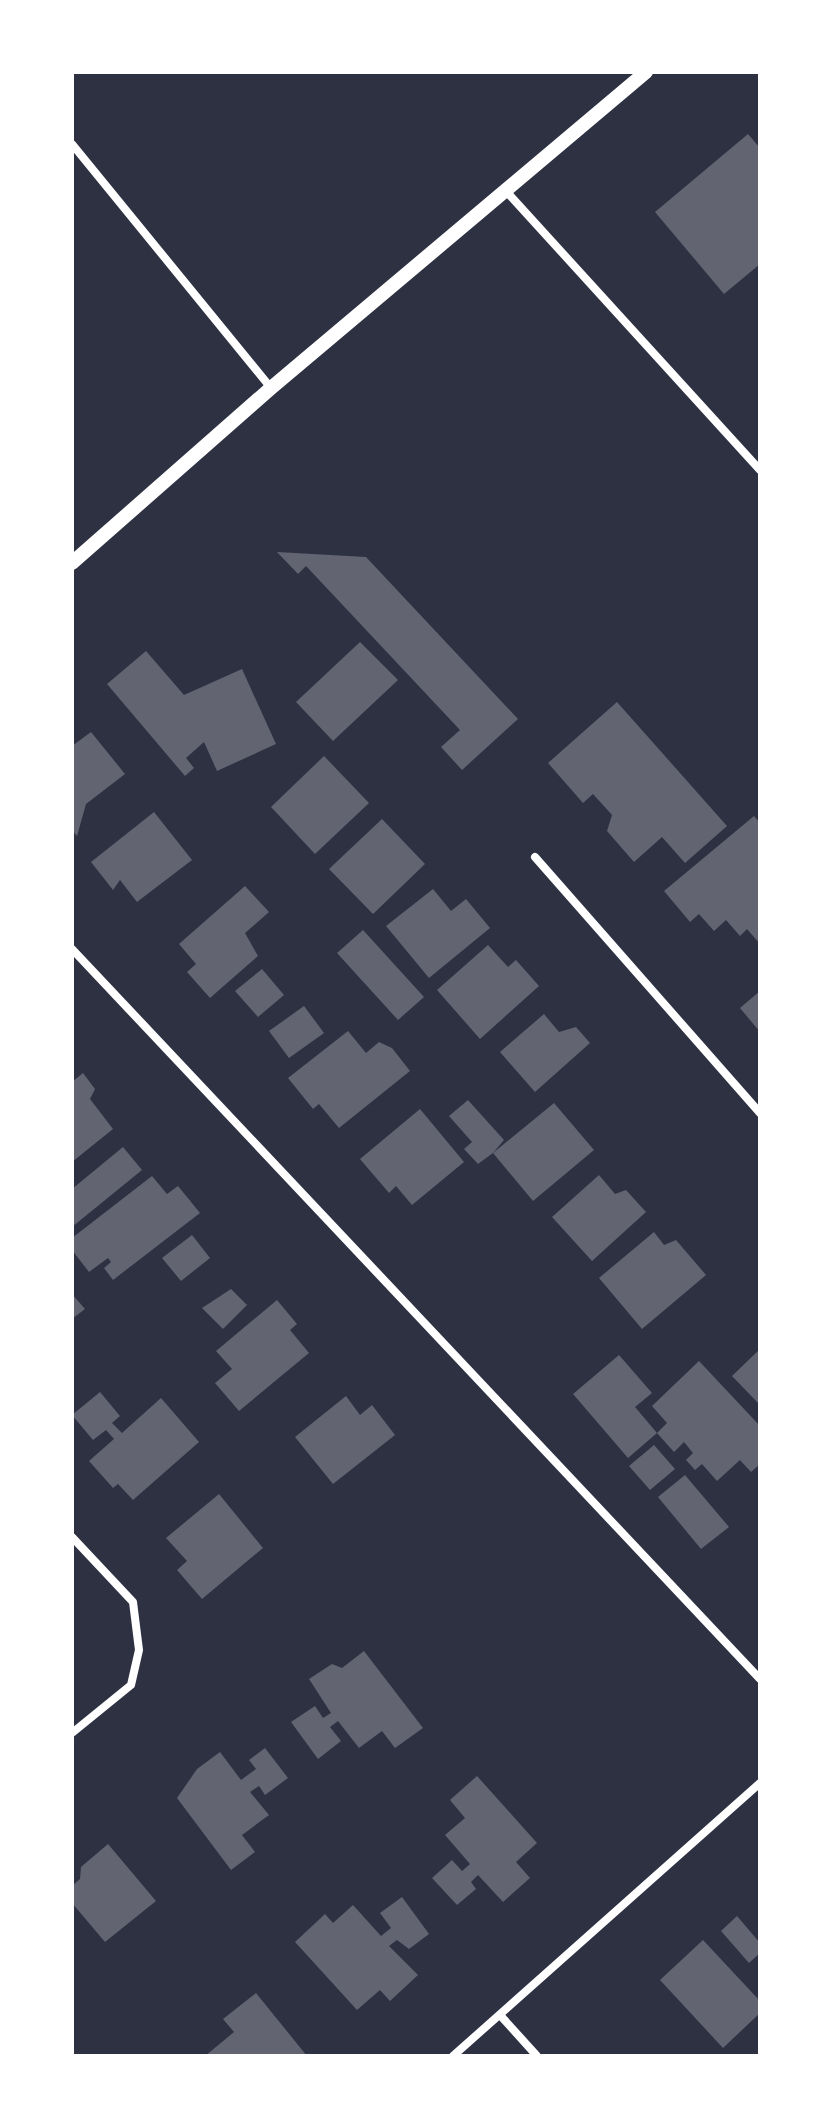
<svg xmlns="http://www.w3.org/2000/svg" width="832" height="2128" font-family="'PT Sans',sans-serif">
  <style>
    .building { fill: #626471 }
    .lines { fill: none; stroke-linecap: round; stroke-linejoin: round }
    .minor { stroke: #fff; stroke-width: 8 }
    .tertiary { stroke: #fff; stroke-width: 14 }
  </style>
  <rect width="100%" height="100%" fill="#2d3142"/>
  <!-- building -->
  <g class="building">
    <polygon points="748,134 760,148 760,264 724,294 655,212"/>
    <polygon points="277,552 366,557 518,719 462,770 441,747 460,730 306,566 298,574"/>
    <polygon points="360,642 398,680 333,741 296,702"/>
    <polygon points="146,651 184,695 242,669 276,744 217,771 204,742 186,758 194,768 185,776 107,684"/>
    <polygon points="617,702 727,826 685,863 662,837 634,862 607,831 612,815 593,794 583,803 548,763"/>
    <polygon points="91,732 125,774 86,804 77,836 72,830 72,746"/>
    <polygon points="324,756 369,803 315,854 271,807"/>
    <polygon points="154,812 192,860 137,902 120,880 113,890 91,862"/>
    <polygon points="754,816 760,823 760,944 747,929 740,936 726,920 714,931 699,914 690,922 664,891"/>
    <polygon points="382,819 425,864 373,914 329,869"/>
    <polygon points="245,886 269,912 245,933 258,956 210,998 187,972 196,964 179,944"/>
    <polygon points="433,889 451,911 466,899 490,928 429,978 386,926"/>
    <polygon points="363,930 424,997 398,1020 337,953"/>
    <polygon points="488,945 508,967 516,960 539,986 480,1039 437,990"/>
    <polygon points="262,969 284,995 258,1017 235,991"/>
    <polygon points="760,991 760,1032 740,1008"/>
    <polygon points="304,1006 324,1033 289,1058 269,1031"/>
    <polygon points="544,1014 559,1032 576,1027 590,1043 535,1092 500,1052"/>
    <polygon points="348,1031 366,1053 379,1042 392,1048 410,1071 339,1128 319,1104 313,1109 288,1078"/>
    <polygon points="83,1073 95,1089 90,1099 113,1129 72,1162 72,1082"/>
    <polygon points="468,1100 504,1140 493,1153 554,1103 594,1150 533,1201 493,1153 478,1164 464,1149 472,1142 449,1116"/>
    <polygon points="420,1109 464,1162 412,1205 396,1186 389,1193 360,1159"/>
    <polygon points="123,1147 142,1170 72,1227 72,1189"/>
    <polygon points="599,1175 615,1194 626,1190 646,1212 592,1261 552,1217"/>
    <polygon points="152,1176 167,1194 178,1186 200,1213 113,1280 104,1268 111,1262 108,1258 89,1272 72,1250 72,1238"/>
    <polygon points="654,1232 664,1245 676,1240 706,1275 642,1329 599,1278"/>
    <polygon points="192,1235 210,1258 181,1281 162,1258"/>
    <polygon points="231,1289 247,1305 223,1329 202,1308"/>
    <polygon points="72,1294 85,1309 72,1319"/>
    <polygon points="277,1300 297,1324 290,1330 309,1353 239,1411 215,1383 232,1369 216,1351"/>
    <polygon points="760,1349 760,1405 732,1376"/>
    <polygon points="619,1355 652,1393 635,1407 657,1433 628,1458 573,1394"/>
    <polygon points="699,1361 760,1426 760,1464 751,1472 740,1460 717,1481 702,1464 695,1470 686,1460 693,1453 684,1442 674,1452 657,1433 667,1423 652,1406"/>
    <polygon points="100,1392 120,1416 112,1423 122,1433 161,1398 199,1442 133,1500 118,1484 113,1488 89,1461 114,1439 106,1430 93,1440 72,1415"/>
    <polygon points="346,1396 360,1415 372,1405 395,1435 333,1484 295,1437"/>
    <polygon points="654,1445 675,1469 650,1490 629,1466"/>
    <polygon points="685,1475 729,1527 701,1549 658,1497"/>
    <polygon points="219,1494 263,1548 202,1599 177,1570 187,1561 166,1538"/>
    <polygon points="364,1651 423,1728 395,1748 382,1731 359,1748 338,1721 330,1727 341,1741 318,1759 291,1722 315,1706 323,1718 331,1713 309,1679 332,1664 342,1668"/>
    <polygon points="265,1748 288,1778 265,1795 259,1786 250,1792 269,1815 242,1835 255,1852 231,1870 177,1798 197,1769 220,1752 241,1780 256,1769 249,1760"/>
    <polygon points="477,1776 537,1843 516,1862 530,1878 503,1902 478,1875 471,1882 476,1889 457,1905 432,1878 452,1860 462,1871 470,1864 445,1835 465,1818 450,1800"/>
    <polygon points="108,1844 156,1901 105,1942 72,1903 72,1886 80,1879 81,1867"/>
    <polygon points="402,1897 429,1934 409,1949 397,1940 389,1946 418,1975 390,2001 380,1990 357,2010 295,1942 325,1914 333,1923 353,1905 381,1936 391,1928 380,1913"/>
    <polygon points="737,1916 760,1943 760,1953 749,1963 721,1931"/>
    <polygon points="703,1940 760,2001 760,2013 723,2048 660,1980"/>
    <polygon points="256,1993 307,2056 205,2056 234,2032 223,2019"/>
  </g>
  <g class="lines">
    <!-- minor -->
    <g class="minor">
      <polyline points="72,144 271,388"/>
      <polyline points="505,190 760,470"/>
      <polyline points="535,857 760,1113"/>
      <polyline points="72,949 760,1679"/>
      <polyline points="72,1537 133,1602 139,1650 131,1685 72,1733"/>
      <polyline points="500,2015 537,2056"/>
      <polyline points="453,2056 760,1783"/>
    </g>
    <!-- tertiary -->
    <polyline class="tertiary" points="72,563 271,388 646,72"/>
  </g>
  <!-- border -->
  <rect width="832" height="2128" fill="none" stroke="#ffffff" stroke-width="148"/>
</svg>
